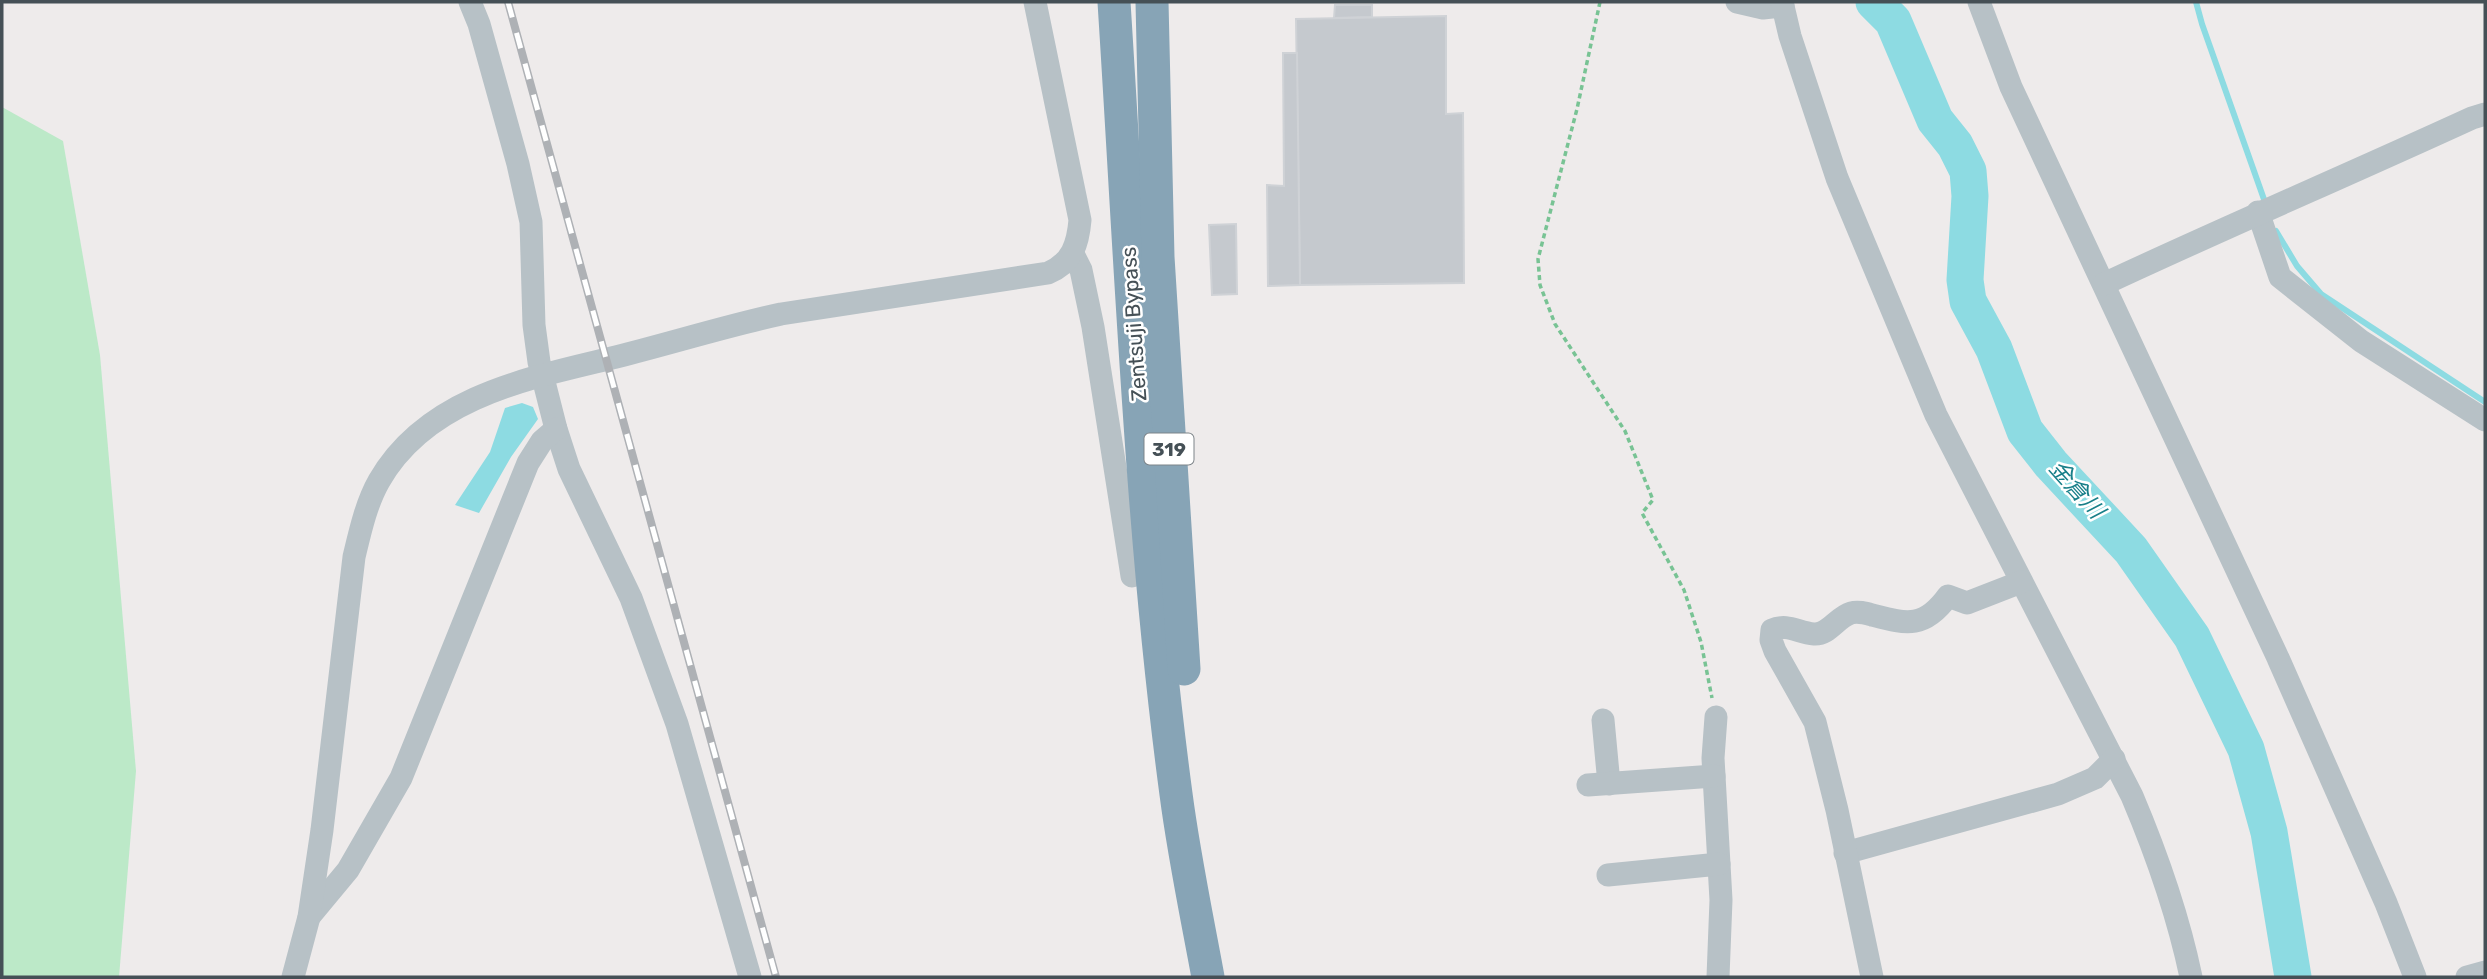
<svg xmlns="http://www.w3.org/2000/svg" width="2487" height="979" font-family="Rubik,'Noto Sans JP',sans-serif">
  <style>
    .green { fill: #bce9c8 }
    .water { fill: #8ddbe2 }
    .lines { fill: none; stroke-linecap: round; stroke-linejoin: round }
    .stream { stroke: #8ddbe2; stroke-width: 6 }
    .river { stroke: #8ddbe2; stroke-width: 37 }
    .building { fill: #c5c9ce; stroke: #cfd2d6; stroke-width: 2 }
    .path { stroke: #78c394; stroke-width: 3.5; stroke-dasharray: 5 3.5; stroke-linecap: butt }
    .minor { stroke: #b7c1c6; stroke-width: 23 }
    .highway { stroke: #87a4b6; stroke-width: 33 }
    .rail-casing { stroke: #aeb1b5; stroke-width: 8 }
    .rail { stroke: #fff; stroke-width: 5; stroke-dasharray: 16; stroke-linecap: butt }
    .labels { text-anchor: middle; stroke-width: 5; stroke-linejoin: round; paint-order: stroke }
    .shield { fill: #fff; stroke: #7d8489; stroke-width: 2 }
    .shield-label { font-size: 19px; font-weight: bold; fill: #455056 }
    .street-label { font-size: 21px; fill: #455056; stroke: #fff }
    .water-label { font-size: 23px; font-style: italic; fill: #187f89; stroke: #fff }
  </style>
  <rect width="100%" height="100%" fill="#eeebeb"/>
  <!-- green -->
  <polygon class="green" points="2,107 63,141 100,355 136,771 119,977 2,977"/>
  <!-- water -->
  <polygon class="water" points="522,403 533,407 538,419 511,457 479,513 455,505 490,452 505,408"/>
  <g class="lines">
    <!-- stream -->
    <g class="stream">
      <polyline points="2196,2 2202,24 2266,205"/>
      <polyline points="2276,231 2297,266 2321,294 2485,402"/>
    </g>
    <!-- river -->
    <polyline class="river" points="1874,2 1893,21 1935,120 1955,145 1968,171 1970,196 1965,280 1968,301 1994,349 2025,431 2051,464 2131,550 2192,637 2246,749 2269,832 2293,977"/>
  </g>
  <!-- building -->
  <g class="building">
    <polygon points="1335,5 1372,5 1372,17 1334,18"/>
    <polygon points="1446,16 1446,114 1463,113 1464,283 1300,285 1296,19"/>
    <polygon points="1283,53 1297,53 1300,285 1268,286 1267,185 1284,186"/>
    <polygon points="1236,224 1237,294 1212,295 1209,225"/>
  </g>
  <g class="lines">
    <!-- path -->
    <polyline class="path" points="1600,2 1577,109 1538,259 1540,285 1555,324 1625,431 1653,500 1642,513 1684,590 1701,642 1712,698"/>
    <!-- minor -->
    <g class="minor">
      <polyline points="470,2 479,24 518,164 531,222 534,325 539,362 556,429 569,469 631,598 677,724 750,977"/>
      <polyline points="1737,2 1763,8 1783,6"/>
      <path d="M1782,2L1790,36L1837,178L1936,415L2132,796C2157,855 2178,915 2191,977"/>
      <polyline points="1979,2 2011,87 2278,658 2386,903 2415,977"/>
      <polyline points="2258,212 2280,277 2361,341 2485,420"/>
      <polyline points="1073,254 1081,270 1093,327 1132,576"/>
      <path d="M2104,284C2226,227 2350,174 2472,118L2485,114"/>
      <polyline points="1716,717 1713,758 1721,900 1718,977"/>
      <polyline points="1603,720 1609,784"/>
      <polyline points="1588,785 1714,776"/>
      <polyline points="1845,853 2058,794 2095,778 2114,759"/>
      <polyline points="1608,875 1719,864"/>
      <polyline points="309,917 348,870 401,778 528,463 542,441 556,429"/>
      <path d="M293,977L309,917L322,830L354,557C360,532 366,504 379,481C427,397 529,378 616,357C672,343 726,326 781,314L1048,273C1072,263 1078,244 1080,220L1035,2"/>
      <path d="M1872,977L1837,810L1815,722L1775,651L1771,640L1772,630C1788,623 1798,633 1814,634C1829,635 1837,617 1851,613C1858,611 1865,613 1872,615C1907,624 1924,629 1948,596L1967,603L2021,582"/>
      <polyline points="2467,977 2485,972"/>
    </g>
    <!-- highway -->
    <g class="highway">
      <path d="M1114,2C1131,266 1141,532 1176,794C1184,856 1197,917 1208,977"/>
      <polyline points="1152,2 1158,257 1184,669"/>
    </g>
    <defs>
      <polyline id="rail" points="508,2 776,977"/>
    </defs>
    <!-- rail casing -->
    <use href="#rail" class="rail-casing"/>
    <!-- rail -->
    <use href="#rail" class="rail"/>
  </g>
  <g class="labels">
    <!-- shield labels -->
    <rect class="shield" x="1144.5" y="433.5" width="49" height="31" rx="5"/>
    <g class="shield-label">
      <text x="1169" y="456">319</text>
    </g>
    <!-- street labels -->
    <g class="street-label">
      <text transform="translate(1134 324) rotate(-94)" y="7">Zentsuji Bypass</text>
    </g>
    <!-- water labels -->
    <g class="water-label">
      <text transform="translate(2077 489) rotate(48)" y="8">金倉川</text>
    </g>
  </g>
  <!-- border -->
  <rect width="2487" height="979" fill="none" stroke="#455056" stroke-width="7"/>
</svg>
